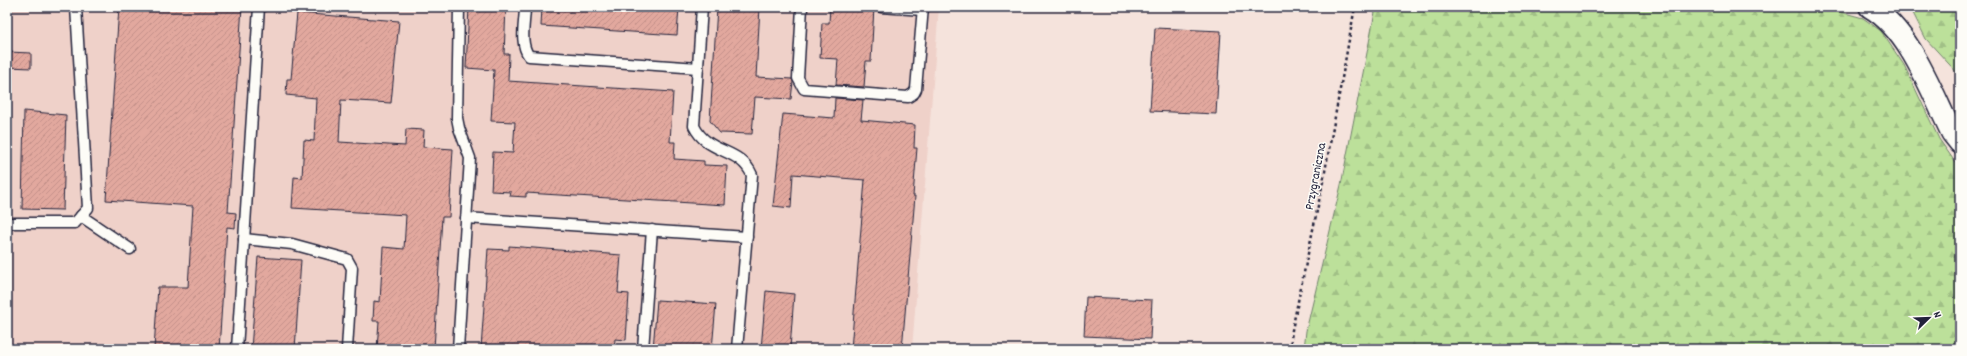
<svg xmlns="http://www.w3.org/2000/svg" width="1967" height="356" font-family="Dekko,sans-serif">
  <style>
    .built { fill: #efd1c9 }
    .forest { fill: url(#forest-firs); stroke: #6f816a }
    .building { fill: url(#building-hatch); stroke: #22223b }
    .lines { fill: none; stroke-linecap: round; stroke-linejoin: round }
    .lane-casing { stroke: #22223b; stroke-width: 13 }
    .street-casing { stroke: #22223b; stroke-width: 24 }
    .path { stroke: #22223b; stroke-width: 2.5; stroke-dasharray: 3 3; stroke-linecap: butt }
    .lane { stroke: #fdfcf7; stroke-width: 10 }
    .street { stroke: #fdfcf7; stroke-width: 21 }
    .labels { text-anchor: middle; stroke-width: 3; stroke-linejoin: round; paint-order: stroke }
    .street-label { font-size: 13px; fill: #22223b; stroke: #fdfcf7 }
  </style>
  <defs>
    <pattern id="forest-firs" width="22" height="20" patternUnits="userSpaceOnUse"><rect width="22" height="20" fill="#bce09a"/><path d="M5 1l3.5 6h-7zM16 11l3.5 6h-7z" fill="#a1c086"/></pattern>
    <pattern id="building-hatch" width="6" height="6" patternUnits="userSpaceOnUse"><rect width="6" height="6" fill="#e2a89e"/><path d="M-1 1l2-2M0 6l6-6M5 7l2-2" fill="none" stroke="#c29089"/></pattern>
  </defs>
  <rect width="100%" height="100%" fill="#f5e3dc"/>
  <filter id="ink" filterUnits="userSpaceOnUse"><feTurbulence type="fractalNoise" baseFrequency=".025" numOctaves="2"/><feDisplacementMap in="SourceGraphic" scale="8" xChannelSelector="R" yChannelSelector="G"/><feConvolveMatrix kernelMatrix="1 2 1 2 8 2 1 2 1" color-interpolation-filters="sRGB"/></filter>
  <g filter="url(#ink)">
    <!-- built -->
    <polygon class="built" points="7,7 939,7 912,349 7,349"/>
    <!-- forest -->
    <g class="forest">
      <polygon points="1376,7 1734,7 1830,9 1863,18 1881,31 1904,65 1939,139 1960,169 1960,349 1304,349 1306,331 1341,185"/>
      <polygon points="1910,7 1960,7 1960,76 1926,39"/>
    </g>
    <!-- building -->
    <g class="building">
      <polygon points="119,7 242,7 228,212 236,213 235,228 227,227 219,349 154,349 158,287 188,287 193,206 106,200"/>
      <polygon points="469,7 506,7 504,54 509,54 508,81 673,92 670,142 675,142 674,159 704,161 704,165 727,166 725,205 526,193 526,197 510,196 511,192 491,191 493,152 513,153 515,122 491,121 494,70 466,68"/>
      <polygon points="542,7 679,7 677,35 541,26"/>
      <polygon points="717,7 760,7 756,77 792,79 793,82 791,99 755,97 752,134 720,133 710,121"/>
      <polygon points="830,7 874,7 871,61 866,61 864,87 836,85 838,59 820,58 822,23 829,23"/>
      <polygon points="297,13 399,21 391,103 341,100 339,142 405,146 406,129 424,130 423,147 453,149 449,217 442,217 434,349 377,349 379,321 373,321 374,301 380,302 383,247 404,249 406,215 292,208 294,177 302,178 304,140 314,141 316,98 286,95 287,79 291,79"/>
      <polygon points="1155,28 1221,31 1216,114 1150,111"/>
      <polygon points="8,52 31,53 31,68 8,67"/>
      <polygon points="835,98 863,100 861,120 915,125 914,148 917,148 913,196 915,196 902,349 851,349 865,180 793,174 791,208 773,206 783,114 834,118"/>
      <polygon points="24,111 66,115 63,210 22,209"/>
      <polygon points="509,246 621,255 618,293 629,294 626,340 615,339 614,349 481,349 488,249 509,250"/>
      <polygon points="258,257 301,260 295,349 251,349"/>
      <polygon points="766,291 794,294 790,349 761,349"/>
      <polygon points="1086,297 1152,300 1150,339 1084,336"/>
      <polygon points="657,300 716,304 712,349 653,349"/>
    </g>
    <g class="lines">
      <defs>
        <g id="lane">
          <path d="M525,7C525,22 519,43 529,56L698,68"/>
          <path d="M702,7L694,126C708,155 740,147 752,175L737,349"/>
          <polyline points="802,7 798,78 804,89 908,97 914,93 916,89 923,7"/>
          <polyline points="881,7 923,10"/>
          <polyline points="81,216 130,249"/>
          <polyline points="466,218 747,237"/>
          <polyline points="7,223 75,223 88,208 76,7"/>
          <polyline points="244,239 292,244 347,259 352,268 347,349"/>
          <polyline points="237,349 259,7"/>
          <polyline points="458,349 470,158 459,128 457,118 459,7"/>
          <polyline points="643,349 652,230"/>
        </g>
        <path id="street" d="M1870,7C1910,30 1932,93 1952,133L1960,143"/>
      </defs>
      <!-- lane casing -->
      <use href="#lane" class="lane-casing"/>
      <!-- street casing -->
      <use href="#street" class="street-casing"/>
      <!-- path -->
      <polyline class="path" points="1290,349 1292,330 1324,177 1355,7"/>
      <!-- lane -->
      <use href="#lane" class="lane"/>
      <!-- street -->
      <use href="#street" class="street"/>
    </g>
  </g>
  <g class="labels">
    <!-- street labels -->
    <g class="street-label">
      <text transform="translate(1314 176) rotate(-79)" y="5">Przygraniczna</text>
    </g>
  </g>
  <!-- margin -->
  <rect width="1967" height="356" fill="none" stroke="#fdfcf7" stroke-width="24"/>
  <rect x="12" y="12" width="1943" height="332" fill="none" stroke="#22223b" stroke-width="1.5" filter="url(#ink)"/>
  <!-- north arrow -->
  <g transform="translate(1929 318) rotate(67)" stroke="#fdfcf7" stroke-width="3" paint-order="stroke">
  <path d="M0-3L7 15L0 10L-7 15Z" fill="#22223b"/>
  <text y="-6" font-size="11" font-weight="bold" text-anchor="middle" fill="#22223b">N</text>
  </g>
</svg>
